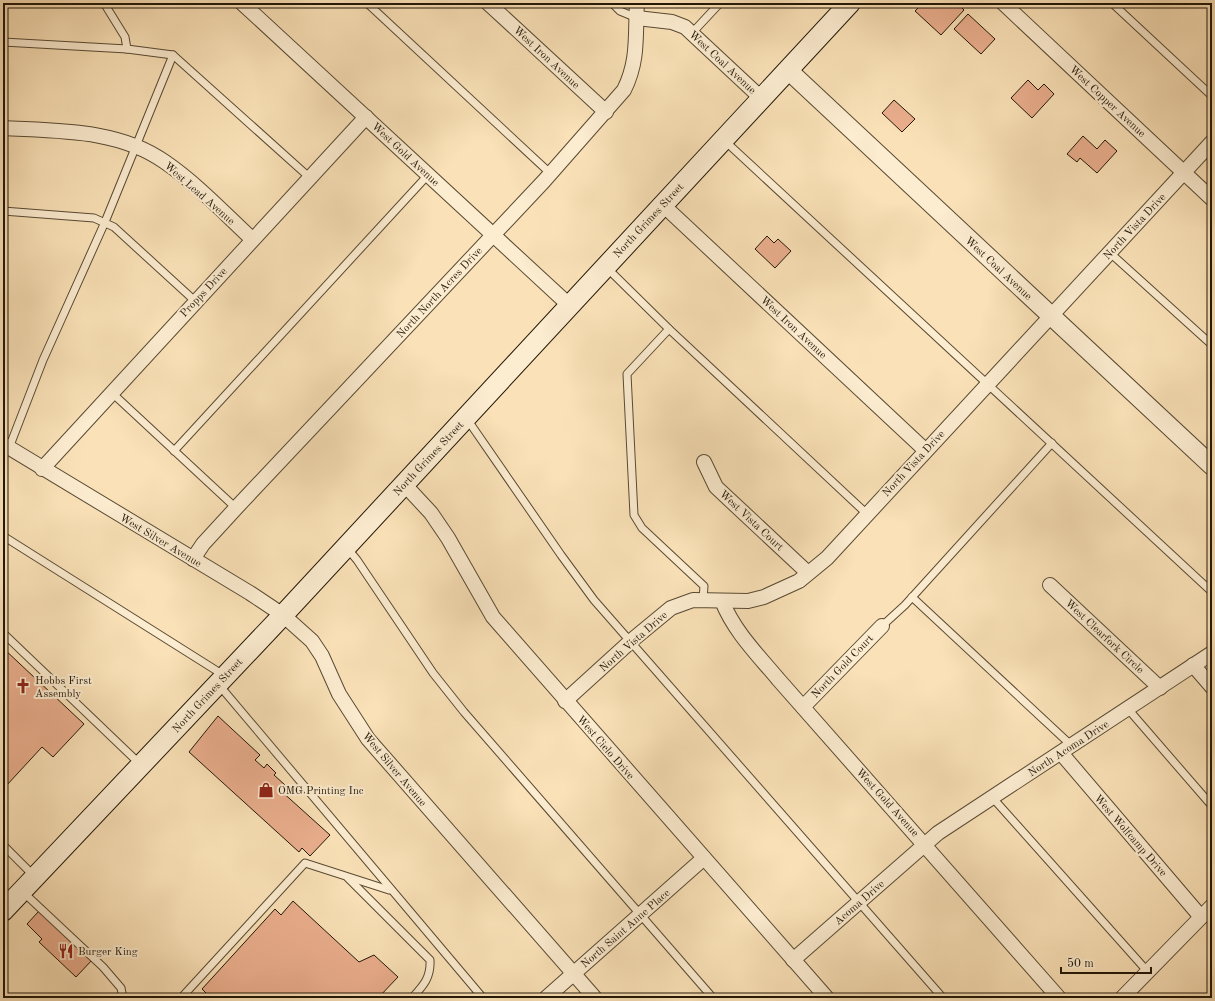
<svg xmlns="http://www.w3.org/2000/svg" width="1215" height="1001" font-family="'Old Standard TT',serif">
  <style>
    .building { fill: #eaae8d; stroke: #221707 }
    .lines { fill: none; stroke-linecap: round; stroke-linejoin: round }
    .service-casing { stroke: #584a33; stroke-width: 9 }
    .minor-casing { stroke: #584a33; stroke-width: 16 }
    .tertiary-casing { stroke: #584a33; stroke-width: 20 }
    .secondary-casing { stroke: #221707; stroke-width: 22 }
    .service { stroke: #fcecd0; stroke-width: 7 }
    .minor { stroke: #fcecd0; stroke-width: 14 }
    .tertiary { stroke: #fcecd0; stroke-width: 18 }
    .secondary { stroke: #fcecd0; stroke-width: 20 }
    .labels { text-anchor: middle; stroke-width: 4; stroke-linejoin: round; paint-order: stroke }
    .street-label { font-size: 11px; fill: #221707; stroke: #fcecd0 }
    .poi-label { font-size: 11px; fill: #221707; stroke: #fcecd0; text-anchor: start }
  </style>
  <rect width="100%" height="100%" fill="#fae1b7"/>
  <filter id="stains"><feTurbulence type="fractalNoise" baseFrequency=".005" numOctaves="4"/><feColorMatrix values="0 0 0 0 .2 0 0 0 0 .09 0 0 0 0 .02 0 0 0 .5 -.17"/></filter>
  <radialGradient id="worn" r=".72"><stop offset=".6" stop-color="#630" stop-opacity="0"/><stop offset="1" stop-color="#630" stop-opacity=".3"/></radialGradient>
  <!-- building -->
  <g class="building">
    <polygon points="923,3 957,3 964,10 941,35 915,11"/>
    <polygon points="968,14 995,39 981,54 954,29"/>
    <polygon points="1028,80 1038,90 1044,84 1054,94 1032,118 1011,98"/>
    <polygon points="894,100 915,119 902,132 882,113"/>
    <polygon points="1083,136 1097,149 1105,140 1117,151 1097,173 1080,158 1077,162 1067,154"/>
    <polygon points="767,236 774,243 778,239 791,251 775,268 755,249"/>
    <polygon points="3,648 84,724 53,757 42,747 6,786 3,784"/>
    <polygon points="218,716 260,755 255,760 264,768 267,764 276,773 274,775 285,785 280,790 330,835 310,856 302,848 299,852 189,752"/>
    <polygon points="293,901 359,962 374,955 398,977 378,998 203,998 207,994 202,989 275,909 281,915"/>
    <polygon points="39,911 93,959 76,977 39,942 42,939 27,924"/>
  </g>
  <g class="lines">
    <defs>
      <g id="service">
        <polyline points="104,3 125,37 127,49"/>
        <polyline points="367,3 551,174"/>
        <polyline points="612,3 620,11 637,18"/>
        <polyline points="1112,3 1212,96"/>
        <polyline points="692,33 720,3"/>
        <polyline points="3,42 127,49 173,55 309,177"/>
        <polyline points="725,141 1212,592"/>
        <polyline points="3,211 94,218 114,227 195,301"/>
        <polyline points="1109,252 1212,345"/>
        <polyline points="607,268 669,329 867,514"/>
        <polyline points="669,329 627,374 634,515 642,528 704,586 703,599"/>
        <polyline points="111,392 236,508"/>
        <polyline points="467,419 561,555 594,600 943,998"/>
        <polyline points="9,448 43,360 105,222 173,55"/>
        <polyline points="174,451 428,175"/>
        <polyline points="3,536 225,676"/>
        <polyline points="347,548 357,560 433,673 464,712 713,998"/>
        <polyline points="912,597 1072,746"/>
        <polyline points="882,626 905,605 1052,443"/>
        <polyline points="3,633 141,765"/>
        <polyline points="219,685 483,998"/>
        <polyline points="1128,709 1212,806"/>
        <polyline points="991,796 1148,972"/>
        <polyline points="3,845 34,876"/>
        <path d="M348,878L430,960C431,978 423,986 412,998"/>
        <polyline points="23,892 103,967 121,988 123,998"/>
        <polyline points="181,998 305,863 389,890"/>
      </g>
      <g id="minor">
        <polyline points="242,3 569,305"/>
        <polyline points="488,3 606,112"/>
        <polyline points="1003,3 1212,199"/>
        <polyline points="637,18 672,22 685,27 761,98"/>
        <path d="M3,128C57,131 119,129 165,162C197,184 224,213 252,239"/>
        <polyline points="663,205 925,450"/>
        <polyline points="3,444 250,593 283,615 312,641 322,656 339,694 368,739 595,998"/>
        <polyline points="704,462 716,487 808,573"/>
        <polyline points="42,469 366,117"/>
        <polyline points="404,484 431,513 448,538 493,617 827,998"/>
        <path d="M193,559L203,544L236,508L544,181L624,90C639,60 635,35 637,3"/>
        <polyline points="1050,585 1160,688"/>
        <path d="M722,601C734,631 757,654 778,679L1059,998"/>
        <polyline points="1193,665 1212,687"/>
        <polyline points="565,701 631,641 671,608 693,600 748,601 764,597 799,581 827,558 1212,142"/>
        <polyline points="803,707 882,626"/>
        <polyline points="1061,753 1201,917"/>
        <polyline points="793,960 938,833 1212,653"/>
        <polyline points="546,998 704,858"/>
        <polyline points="1122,998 1212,906"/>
      </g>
      <polyline id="tertiary" points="788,70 1212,466"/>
      <polyline id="secondary" points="3,911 283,615 850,3"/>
    </defs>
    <!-- service casing -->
    <use href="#service" class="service-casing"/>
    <!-- minor casing -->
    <use href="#minor" class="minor-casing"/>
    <!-- tertiary casing -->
    <use href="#tertiary" class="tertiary-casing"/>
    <!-- secondary casing -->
    <use href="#secondary" class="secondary-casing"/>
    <!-- service -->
    <use href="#service" class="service"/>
    <!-- minor -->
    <use href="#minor" class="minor"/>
    <!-- tertiary -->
    <use href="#tertiary" class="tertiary"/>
    <!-- secondary -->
    <use href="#secondary" class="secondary"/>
  </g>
  <!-- icons -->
  <defs>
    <symbol id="church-bare" viewBox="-9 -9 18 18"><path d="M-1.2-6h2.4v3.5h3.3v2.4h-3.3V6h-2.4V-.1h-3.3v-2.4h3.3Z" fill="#8f2418" stroke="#fcecd0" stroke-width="2.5" paint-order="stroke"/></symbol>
    <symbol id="shop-bare" viewBox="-9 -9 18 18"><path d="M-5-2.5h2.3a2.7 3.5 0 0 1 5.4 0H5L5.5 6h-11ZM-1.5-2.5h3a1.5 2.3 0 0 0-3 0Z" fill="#8f2418" stroke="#fcecd0" stroke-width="2.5" paint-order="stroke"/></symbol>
    <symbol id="restaurant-bare" viewBox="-9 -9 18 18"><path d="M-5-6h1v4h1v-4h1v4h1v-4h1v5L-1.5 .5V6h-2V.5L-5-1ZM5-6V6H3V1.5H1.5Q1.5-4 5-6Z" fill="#8f2418" stroke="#fcecd0" stroke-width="2.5" paint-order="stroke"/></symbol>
  </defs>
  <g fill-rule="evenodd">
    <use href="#church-bare" x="12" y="675" width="22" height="22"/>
    <use href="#shop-bare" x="255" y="779" width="22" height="22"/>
    <use href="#restaurant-bare" x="55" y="940" width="22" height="22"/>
  </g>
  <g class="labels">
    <!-- street labels -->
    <g class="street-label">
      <text transform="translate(547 57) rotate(43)" y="4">West Iron Avenue</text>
      <text transform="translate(723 62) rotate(43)" y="4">West Coal Avenue</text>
      <text transform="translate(1108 101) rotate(43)" y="4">West Copper Avenue</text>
      <text transform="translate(406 154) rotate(43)" y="4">West Gold Avenue</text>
      <text transform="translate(200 193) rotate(41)" y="4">West Lead Avenue</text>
      <text transform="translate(648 220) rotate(-47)" y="4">North Grimes Street</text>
      <text transform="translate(1134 226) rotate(-47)" y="4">North Vista Drive</text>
      <text transform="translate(999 268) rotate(43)" y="4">West Coal Avenue</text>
      <text transform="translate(203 292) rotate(-47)" y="4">Propps Drive</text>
      <text transform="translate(439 292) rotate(-47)" y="4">North North Acres Drive</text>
      <text transform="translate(794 327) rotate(43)" y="4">West Iron Avenue</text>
      <text transform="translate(428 458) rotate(-47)" y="4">North Grimes Street</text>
      <text transform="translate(913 463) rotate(-47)" y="4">North Vista Drive</text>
      <text transform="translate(752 520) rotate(43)" y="4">West Vista Court</text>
      <text transform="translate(161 540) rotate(31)" y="4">West Silver Avenue</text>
      <text transform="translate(1105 636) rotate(43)" y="4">West Clearfork Circle</text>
      <text transform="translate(633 641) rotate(-41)" y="4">North Vista Drive</text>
      <text transform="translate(842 666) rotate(-46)" y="4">North Gold Court</text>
      <text transform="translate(207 695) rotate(-47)" y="4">North Grimes Street</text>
      <text transform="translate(606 747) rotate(49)" y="4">West Cielo Drive</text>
      <text transform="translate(1068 748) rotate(-33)" y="4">North Acoma Drive</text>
      <text transform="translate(395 769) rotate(50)" y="4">West Silver Avenue</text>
      <text transform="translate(888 802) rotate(48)" y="4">West Gold Avenue</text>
      <text transform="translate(1131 835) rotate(49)" y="4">West Wolfcamp Drive</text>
      <text transform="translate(859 902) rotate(-41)" y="4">Acoma Drive</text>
      <text transform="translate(625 928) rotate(-41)" y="4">North Saint Anne Place</text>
    </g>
    <!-- poi labels -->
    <g class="poi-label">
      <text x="35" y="684">Hobbs First<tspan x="35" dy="13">Assembly</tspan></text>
      <text x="278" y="794">OMG Printing Inc</text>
      <text x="78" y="955">Burger King</text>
    </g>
  </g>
  <!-- margin -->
  <rect width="1215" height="1001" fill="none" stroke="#fae1b7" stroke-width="16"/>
  <rect x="4" y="4" width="1207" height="993" fill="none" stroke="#221707" stroke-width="2"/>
  <rect x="8" y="8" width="1199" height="985" fill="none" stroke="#221707"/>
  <!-- scale -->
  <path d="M1061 967v6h90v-6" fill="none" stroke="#221707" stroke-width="2"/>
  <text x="1067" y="967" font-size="12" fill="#221707" stroke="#fcecd0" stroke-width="3" paint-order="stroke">50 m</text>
  <rect width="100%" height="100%" filter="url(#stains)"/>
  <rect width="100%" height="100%" fill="url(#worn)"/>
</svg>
